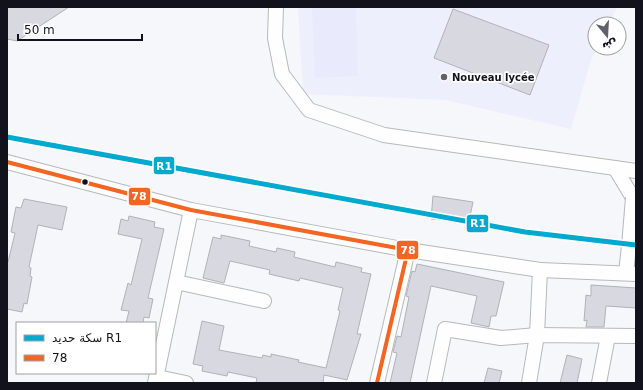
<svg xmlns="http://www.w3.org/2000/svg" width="643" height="390" font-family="'DejaVu Sans',Cairo,sans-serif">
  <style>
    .built { fill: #edeffd }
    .green { fill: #e9ebfc }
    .building { fill: #d8d9e0; stroke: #b1b2b8 }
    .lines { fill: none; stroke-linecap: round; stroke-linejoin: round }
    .minor-casing { stroke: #b7b8be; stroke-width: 16 }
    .minor { stroke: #fefefe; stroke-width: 14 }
    .rail { stroke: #bebec0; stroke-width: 3; stroke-dasharray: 5 5; stroke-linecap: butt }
    .minor-bridge-casing { stroke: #b7b8be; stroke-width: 16; stroke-linecap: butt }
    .minor-bridge { stroke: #fefefe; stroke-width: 14 }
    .bus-1-casing { stroke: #fff; stroke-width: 7 }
    .bus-1 { stroke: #f26522; stroke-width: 4 }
    .rail-1-casing { stroke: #fff; stroke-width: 8 }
    .rail-1 { stroke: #00a9ce; stroke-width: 5 }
    .poi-dot { fill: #616269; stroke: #fff; stroke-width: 1.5 }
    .bus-dot { fill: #11121b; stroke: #fff; stroke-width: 1.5 }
    .labels { text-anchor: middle; stroke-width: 3.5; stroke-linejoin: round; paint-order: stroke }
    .poi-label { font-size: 10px; font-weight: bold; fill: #11121b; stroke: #fff; text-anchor: start }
    .line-badge { stroke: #fff; stroke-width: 1.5 }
    .badge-label { font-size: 11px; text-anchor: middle; font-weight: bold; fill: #fff }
  </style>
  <rect width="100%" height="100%" fill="#f6f7fb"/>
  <!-- built -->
  <polygon class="built" points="298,7 617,7 609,24 595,24 595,48 597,48 591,60 571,129 445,100 303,94"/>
  <!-- green -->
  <polygon class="green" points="312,7 356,7 358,76 315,78"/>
  <!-- building -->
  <g class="building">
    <polygon points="7,7 69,7 17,41 7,39"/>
    <polygon points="453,9 549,45 530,95 434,58"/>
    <polygon points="433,196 473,202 469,221 431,219"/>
    <polygon points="24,199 67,207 62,230 38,225 29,267 31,268 30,276 32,277 27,304 24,303 22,312 7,309 7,262 8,262 15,233 11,232 16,207 21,208"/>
    <polygon points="129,216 155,222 154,227 164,229 148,298 153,299 149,318 144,317 143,323 126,323 129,311 121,310 128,283 131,285 142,239 118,234 121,219 128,221"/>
    <polygon points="221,235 250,241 249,246 276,252 277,248 295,252 294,257 335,267 336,262 362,268 361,272 371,274 357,334 361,334 347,380 324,375 323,383 256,383 257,378 228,372 227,376 202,371 203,366 193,364 202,321 224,326 219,350 262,358 263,355 271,357 271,354 299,360 298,362 326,368 340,311 338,310 343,288 300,278 299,281 269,274 270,270 230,261 224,283 203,278 213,237 221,239"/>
    <polygon points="417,264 504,282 496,316 491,316 489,327 471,323 477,296 431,286 410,383 390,383 397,353 393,352 397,336 401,337 409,297 406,296 412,271 415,272"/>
    <polygon points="591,285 636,288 636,308 606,306 604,327 586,327 587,320 584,321 586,295 591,296"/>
    <polygon points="567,355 582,359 577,383 560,383"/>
    <polygon points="488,368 502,371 499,383 484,383"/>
  </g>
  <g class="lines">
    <defs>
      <g id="minor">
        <polyline points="276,7 275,38 282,74 309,110 384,135 636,171"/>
        <polyline points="7,162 191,210 408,250 377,383"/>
        <polyline points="615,168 633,198"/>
        <polyline points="408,250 540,270 537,335 529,383"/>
        <polyline points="540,270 636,274"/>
        <polyline points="626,273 629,246"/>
        <polyline points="176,282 264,301"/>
        <polyline points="157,377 186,383"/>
        <polyline points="155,383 191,210"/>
        <polyline points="434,383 445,329 501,338 537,335 636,336"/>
        <polyline points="599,383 608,336"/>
      </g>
    </defs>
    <!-- minor casing -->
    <use href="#minor" class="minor-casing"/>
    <!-- minor -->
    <use href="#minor" class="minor"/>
    <!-- rail -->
    <polyline class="rail" points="7,137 525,232 636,245"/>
    <defs>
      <polyline id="minor-bridge" points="629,246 633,198"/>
    </defs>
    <!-- minor-bridge casing -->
    <use href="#minor-bridge" class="minor-bridge-casing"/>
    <!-- minor-bridge -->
    <use href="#minor-bridge" class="minor-bridge"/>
    <defs>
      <polyline id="bus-1" points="7,162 191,210 408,250 377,383"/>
    </defs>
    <!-- bus-1 casing -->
    <use href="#bus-1" class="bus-1-casing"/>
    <!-- bus-1 -->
    <use href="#bus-1" class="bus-1"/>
    <defs>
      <polyline id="rail-1" points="7,137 525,232 636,245"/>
    </defs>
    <!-- rail-1 casing -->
    <use href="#rail-1" class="rail-1-casing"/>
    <!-- rail-1 -->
    <use href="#rail-1" class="rail-1"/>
  </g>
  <!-- markers -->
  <circle class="poi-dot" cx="444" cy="77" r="4"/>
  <circle class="bus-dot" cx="85" cy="182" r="3.5"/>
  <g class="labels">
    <!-- poi labels -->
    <g class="poi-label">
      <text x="452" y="81">Nouveau lycée</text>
    </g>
  </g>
  <g class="line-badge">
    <rect x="153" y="156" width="22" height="19" rx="4" fill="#00a9ce"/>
    <rect x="128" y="187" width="23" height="19" rx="4" fill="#f26522"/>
    <rect x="466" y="214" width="23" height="19" rx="4" fill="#00a9ce"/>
    <rect x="396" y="240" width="23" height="20" rx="4" fill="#f26522"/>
  </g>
  <g class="badge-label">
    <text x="164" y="170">R1</text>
    <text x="139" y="200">78</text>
    <text x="478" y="227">R1</text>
    <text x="408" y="254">78</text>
  </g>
  <!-- border -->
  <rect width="643" height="390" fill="none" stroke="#11121b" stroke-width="16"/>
  <!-- legend -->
  <rect x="16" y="322" width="140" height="52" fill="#ffffff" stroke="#a0a0a4"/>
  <rect x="24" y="335" width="20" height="6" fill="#00a9ce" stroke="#a0a0a4"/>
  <text x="52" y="342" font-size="12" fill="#11121b">سكة حديد R1</text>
  <rect x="24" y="355" width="20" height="6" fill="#f26522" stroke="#a0a0a4"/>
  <text x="52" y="362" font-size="12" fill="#11121b">78</text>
  <!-- north arrow -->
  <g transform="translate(607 36) rotate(162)"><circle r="19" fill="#ffffff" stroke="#a0a0a4"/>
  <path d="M0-3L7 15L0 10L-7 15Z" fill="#616269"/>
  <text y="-6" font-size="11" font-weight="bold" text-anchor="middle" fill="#11121b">ش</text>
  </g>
  <!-- scale -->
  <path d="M18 34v6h124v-6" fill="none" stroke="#11121b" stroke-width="2"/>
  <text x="24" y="34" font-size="12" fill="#11121b" stroke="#ffffff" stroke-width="3" paint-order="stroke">50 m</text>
</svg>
